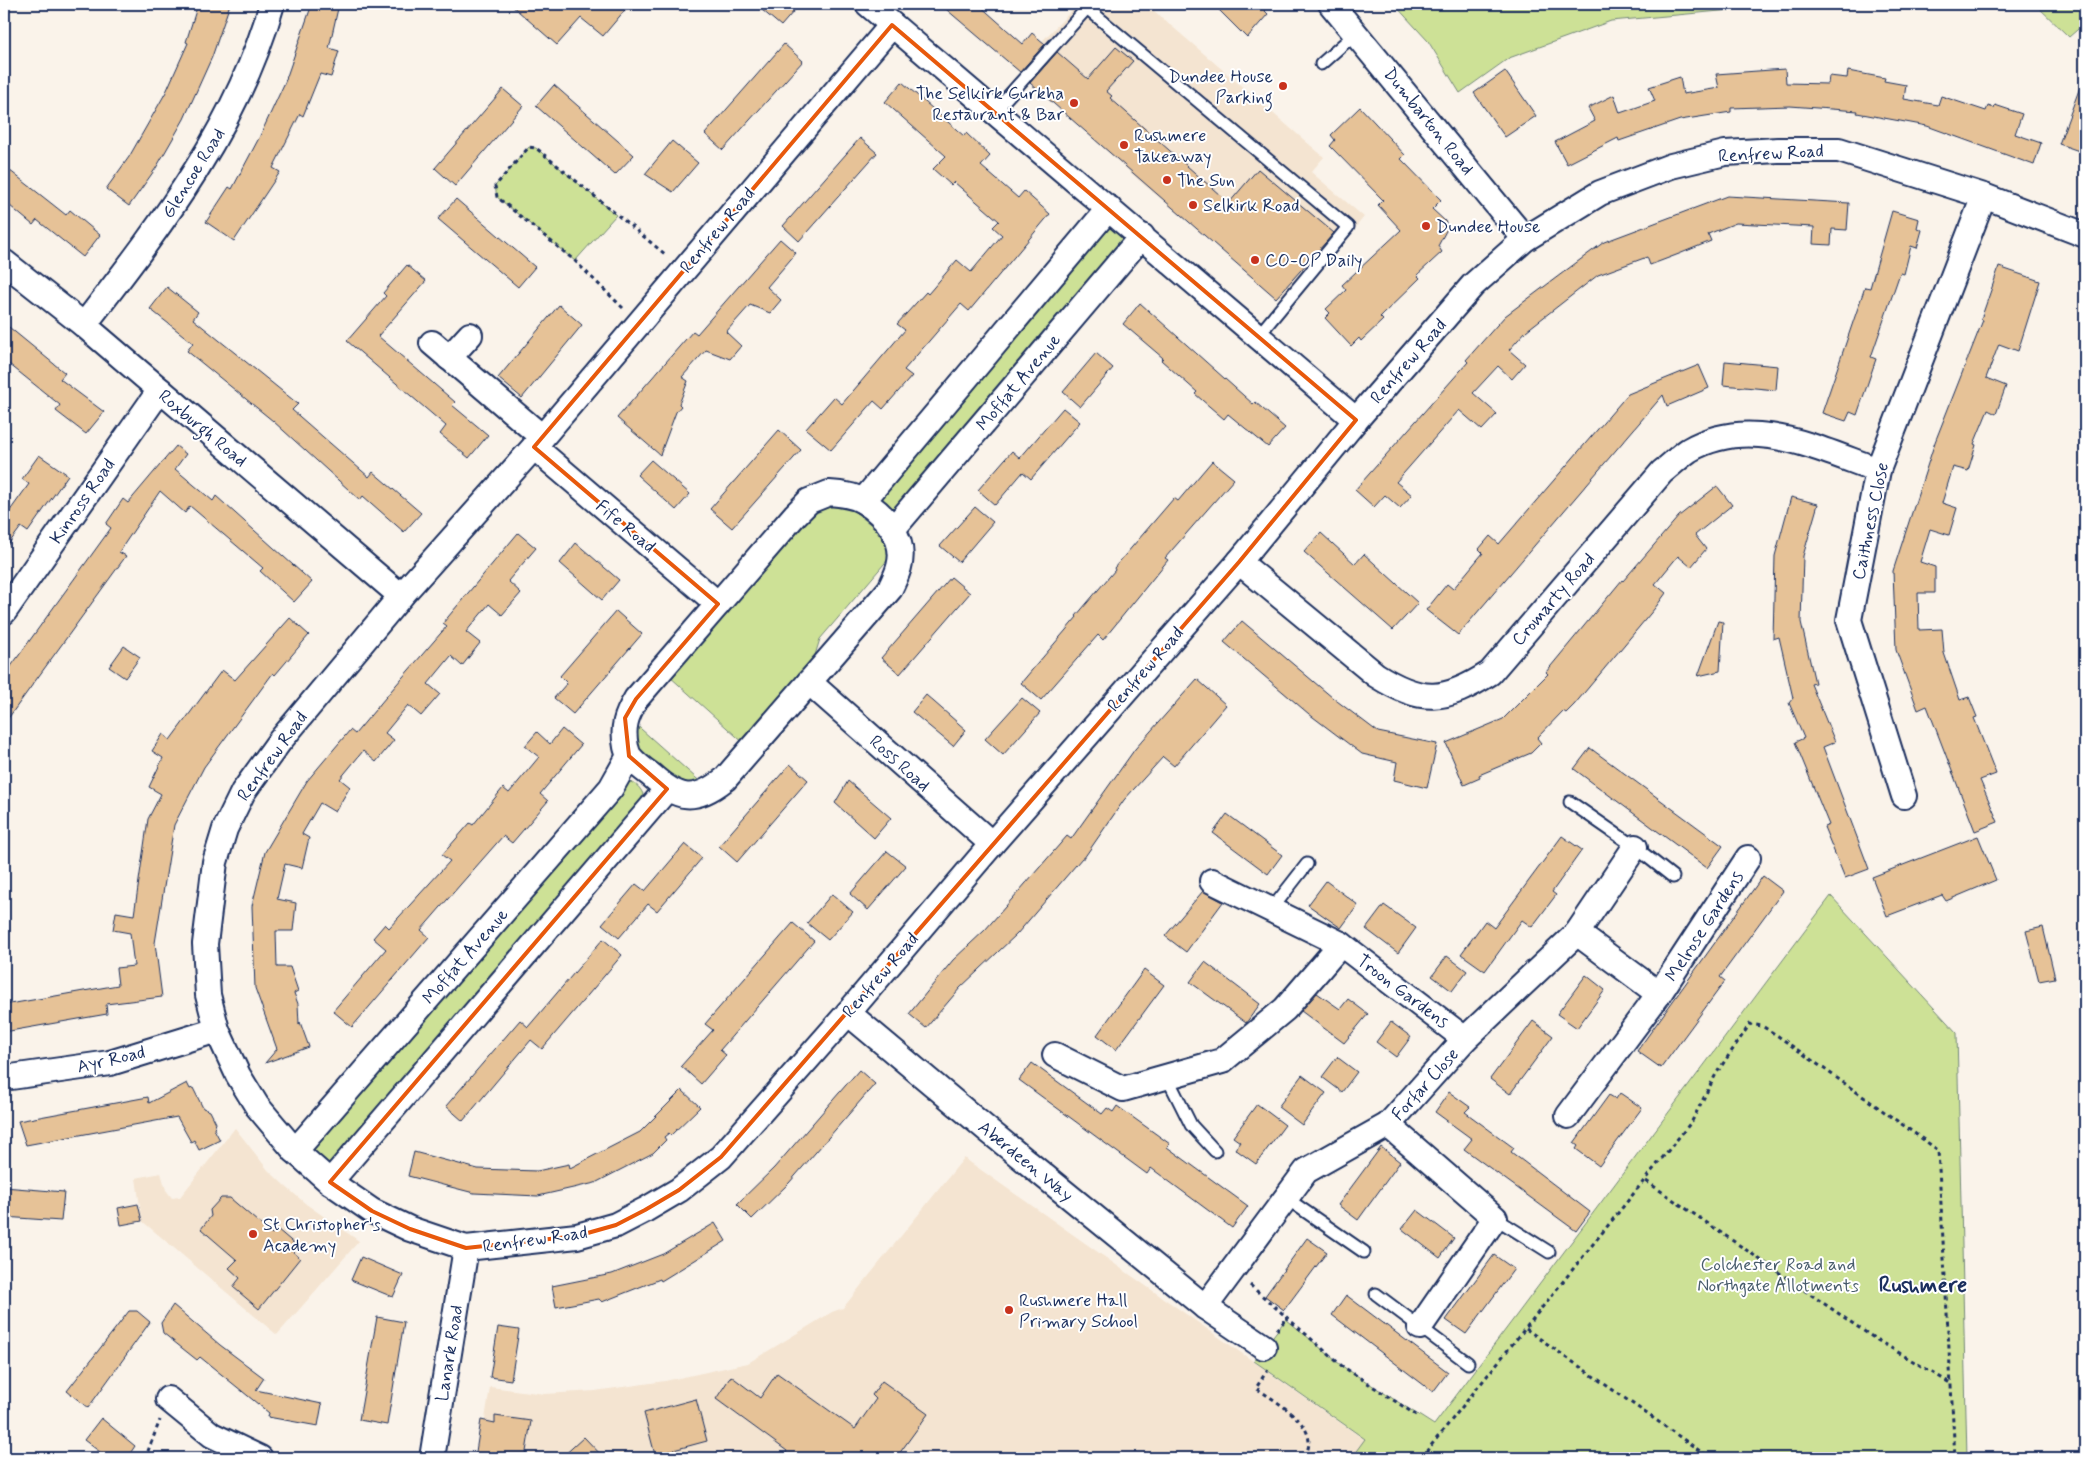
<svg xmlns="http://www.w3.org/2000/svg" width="2089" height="1462" font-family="Mynerve,sans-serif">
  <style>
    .built { fill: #f4e4d1 }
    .green { fill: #cde196; stroke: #74887a }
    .building { fill: #e6c297; stroke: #1b2f5e }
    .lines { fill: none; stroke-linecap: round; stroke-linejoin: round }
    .service-casing { stroke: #1b2f5e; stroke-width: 15 }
    .minor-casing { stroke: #1b2f5e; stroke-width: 28 }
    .path { stroke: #1b2f5e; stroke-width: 3; stroke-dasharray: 4 4; stroke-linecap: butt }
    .service { stroke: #fff; stroke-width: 11 }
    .minor { stroke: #fff; stroke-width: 24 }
    .marked { fill: none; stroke: #e8590c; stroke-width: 4; stroke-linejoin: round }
    .poi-dot { fill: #c8321e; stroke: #fff; stroke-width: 2 }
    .labels { text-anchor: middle; stroke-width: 4; stroke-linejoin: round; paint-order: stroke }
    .poi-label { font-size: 18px; fill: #1b2f5e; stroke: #fff; text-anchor: start }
    .street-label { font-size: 18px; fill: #1b2f5e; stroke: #fff }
    .park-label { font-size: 18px; fill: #485c6c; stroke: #fff }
    .district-label { font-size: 22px; font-weight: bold; fill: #1b2f5e; stroke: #fff }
  </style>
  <rect width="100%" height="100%" fill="#faf3ea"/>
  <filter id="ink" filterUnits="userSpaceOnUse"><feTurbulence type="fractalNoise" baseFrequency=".02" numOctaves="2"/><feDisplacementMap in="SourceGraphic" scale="10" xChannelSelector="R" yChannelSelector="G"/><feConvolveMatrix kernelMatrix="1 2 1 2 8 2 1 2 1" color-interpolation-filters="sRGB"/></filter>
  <g filter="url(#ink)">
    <!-- built -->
    <g class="built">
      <polygon points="1078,4 1146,4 1324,157 1311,172 1364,217 1291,306 1142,183 1016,68"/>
      <polygon points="235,1128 268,1170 284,1185 306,1204 359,1241 277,1335 142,1221 136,1178 161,1173 166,1190 172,1198 180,1197"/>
      <polygon points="964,1158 1365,1440 1351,1458 479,1458 490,1387 545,1394 595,1391 665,1381 748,1363 832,1312 843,1308"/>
    </g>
    <!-- green -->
    <g class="green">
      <polygon points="1394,4 1797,4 1611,21 1509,58 1460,93 1428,41"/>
      <polygon points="2035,4 2085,4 2085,23 2069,37"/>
      <polygon points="529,147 536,148 616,215 575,261 497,197 495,186"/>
      <polygon points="1114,224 1127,241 898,505 893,508 886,505 880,496 1108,225"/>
      <polygon points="824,501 845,504 879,531 887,544 890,557 820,639 811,668 746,745 669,676 810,509"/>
      <polygon points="632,721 705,786 684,788 634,748"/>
      <path d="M630,782C637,784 640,788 643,794L641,800L334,1162L323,1164L313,1151V1146L625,785Z"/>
      <polygon points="1831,896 1957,1033 1967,1458 1351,1458 1365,1439 1254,1361 1286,1319 1342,1366 1434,1425"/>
    </g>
    <!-- building -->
    <g class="building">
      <polygon points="198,4 230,4 212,57 184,119 156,168 129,206 106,189 129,157 166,92 188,43 186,42"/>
      <polygon points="312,4 339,4 329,48 339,51 331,77 320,74 303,116 300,114 273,168 280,172 234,241 206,222 229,187 232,189 259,138 285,82"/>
      <polygon points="510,4 630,4 603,36 581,18 557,45"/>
      <polygon points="755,4 800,4 781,26"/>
      <polygon points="940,4 978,4 1023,44 1032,33 1045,44 1020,72"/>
      <polygon points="1213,4 1258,4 1268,14 1247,38"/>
      <polygon points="784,44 803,61 723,150 705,134"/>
      <polygon points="1116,47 1133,61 1106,91 1112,96 1110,98 1229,203 1258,169 1334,233 1276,298 1030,83 1057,52 1088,79"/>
      <polygon points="1785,69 1786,83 1828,84 1829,76 1847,78 1848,71 1885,78 1884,81 1906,85 1904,99 1938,105 1941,96 1986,111 1988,106 1994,108 1995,105 2022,114 2015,134 2041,143 2034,165 1927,126 1857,113 1858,111 1790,106 1731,108 1731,112 1680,120 1619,141 1618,138 1567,164 1555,142 1595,121 1588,108 1614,95 1620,113 1655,101 1649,87 1680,77 1683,94 1719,88 1716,74"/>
      <polygon points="1505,71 1536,116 1505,137 1474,93"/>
      <polygon points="2083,79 2085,79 2085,153 2059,144"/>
      <polygon points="902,82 964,136 966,133 990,156 981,166 1018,198 1024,191 1050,214 969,311 961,304 904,370 912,376 883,409 874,401 831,450 806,429 834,397 842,404 905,330 897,324 926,292 928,294 957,260 971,272 1002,235 993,227 999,221 954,182 951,185 933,169 946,156 885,102"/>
      <polygon points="554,85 634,155 615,175 536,106"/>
      <polygon points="503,89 523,106 455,186 435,168"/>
      <polygon points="1360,107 1405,155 1401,159 1441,200 1432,209 1445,221 1448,227 1438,246 1442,252 1417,275 1420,278 1380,317 1383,320 1361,341 1359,338 1351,346 1325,318 1330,313 1326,309 1346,290 1342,285 1401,230 1378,205 1383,200 1330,146 1335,140 1331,135"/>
      <polygon points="860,138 877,153 799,241 783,226"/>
      <polygon points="672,141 698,163 673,192 645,174"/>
      <polygon points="4,166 66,215 70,210 100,235 83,257 37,220 33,225 4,201"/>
      <polygon points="1727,196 1849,203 1847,230 1832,229 1831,245 1813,244 1814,227 1736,223 1708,234 1711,241 1679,254 1650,265 1647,257 1598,275 1526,331 1509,350 1525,364 1512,379 1498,366 1473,393 1497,414 1482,430 1459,410 1396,482 1412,495 1400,508 1385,495 1374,507 1355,490 1468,362 1466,360 1505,316 1604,242"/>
      <polygon points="456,199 535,267 518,287 438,219"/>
      <polygon points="1892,211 1919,219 1917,228 1922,230 1917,248 1911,246 1904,274 1900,273 1871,357 1876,359 1857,415 1850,412 1846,421 1822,413 1865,287 1870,288"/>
      <polygon points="780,239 796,253 767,287 781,300 770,313 750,305 726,332 741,346 730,359 706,350 682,377 688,381 679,404 681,406 676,412 660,455 617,418 693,331 697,334"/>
      <polygon points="407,265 426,281 378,336 455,402 452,405 488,435 469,458 440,434 446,426 347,341 386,296 383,293"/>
      <polygon points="1999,267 2040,281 2018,351 1999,344 1986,378 2006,386 1996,414 1988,410 1974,444 1976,445 1968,471 1953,467 1942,503 1957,508 1949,535 1930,529 1920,562 1935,567 1935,593 1918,593 1919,630 1942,629 1944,653 1960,700 1969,697 1977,717 1974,718 1996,774 1980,780 1998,822 1975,831 1927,706 1918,710 1896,650 1893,571 1935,442 1983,320 1981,319"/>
      <polygon points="167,287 198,312 193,319 298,404 292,410 369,477 373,472 421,513 404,532 363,496 360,500 273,421 187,351 193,343 150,309"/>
      <polygon points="1140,303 1253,404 1255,402 1285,428 1268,447 1228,414 1224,419 1195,394 1197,392 1161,360 1163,358 1123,324"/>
      <polygon points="559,305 582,325 522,398 498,378"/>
      <polygon points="4,323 65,373 60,379 104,412 86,434 56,411 60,405 4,360"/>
      <polygon points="1096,353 1113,368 1080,407 1063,392"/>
      <polygon points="1725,361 1778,366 1776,390 1723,385"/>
      <polygon points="1699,365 1709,388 1667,406 1663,395 1458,635 1426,610 1447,584 1453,589 1483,553 1479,549 1490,536 1499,544 1628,394"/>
      <polygon points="1063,408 1080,422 1031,479 1023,472 995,505 978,490 1012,451 1020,458"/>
      <polygon points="779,430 801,450 732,528 710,509"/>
      <polygon points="176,446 186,454 175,469 213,501 216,496 312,582 294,602 260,571 263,568 190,506 185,513 160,491 119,552 126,556 4,724 4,676 111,528 106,524 123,499 128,503"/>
      <polygon points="39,455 68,475 28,532 21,527 4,550 4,519 29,484 22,479"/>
      <polygon points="651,460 690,494 676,510 637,475"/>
      <polygon points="1212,461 1234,479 1165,558 1168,560 1103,640 1098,635 1041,700 1021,683 1077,617 1076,616 1115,570 1114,568 1174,498 1178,501"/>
      <polygon points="1717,486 1732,505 1695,535 1706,549 1691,567 1678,556 1655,584 1666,593 1655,608 1574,705 1566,713 1563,711 1537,738 1541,743 1531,753 1479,775 1480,778 1464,785 1446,743 1503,719 1548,674 1546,672 1622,580 1623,581 1679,516"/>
      <polygon points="1791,497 1818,504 1803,556 1801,622 1815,683 1811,684 1835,742 1823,747 1869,869 1845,878 1824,827 1829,825 1795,742 1804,738 1789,703 1793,698 1779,637 1773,639 1775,556"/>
      <polygon points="975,507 993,522 959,562 940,546"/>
      <polygon points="518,533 536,548 508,581 521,593 502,615 489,604 466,632 480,643 462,666 451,656 428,684 440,694 421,716 408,705 385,733 394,740 376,762 363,751 340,779 350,787 335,812 320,803 302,834 309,838 302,868 285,864 277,899 296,903 293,931 276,931 277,967 290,967 298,991 294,993 298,1004 299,1024 300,1022 309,1047 265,1063 277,1049 255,988 252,906 265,852 307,781 350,730 355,734 396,685 447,626 443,623"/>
      <polygon points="1321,533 1355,564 1364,554 1418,603 1393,630 1304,552"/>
      <polygon points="576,543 619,580 602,600 560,563"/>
      <polygon points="951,577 970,593 900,674 881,658"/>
      <polygon points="616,611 642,634 573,714 554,698 567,683 560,676"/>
      <polygon points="290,618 309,635 275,675 273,673 204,767 174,825 155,943 162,997 106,1004 107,1014 4,1032 4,1005 118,985 116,968 134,966 130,933 113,930 116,912 134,915 148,819 161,794 149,787 163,758 152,751 163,734 170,740 222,670 235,680"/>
      <polygon points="1242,621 1333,698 1378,732 1437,744 1427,788 1394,780 1397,762 1362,754 1309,714 1224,642"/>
      <polygon points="1718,621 1723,622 1720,671 1698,676"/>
      <polygon points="124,646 140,657 125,678 109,667"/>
      <polygon points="1197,679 1226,705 1174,766 1163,757 1124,800 1084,858 1082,858 1017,934 960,988 926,1028 909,1014 953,960 985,930 1067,836 1071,839 1135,749"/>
      <polygon points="926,695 966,730 953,746 912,712"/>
      <polygon points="1022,698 1040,713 1003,755 985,739"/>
      <polygon points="562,729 581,745 540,794 548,801 512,843 503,836 460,885 421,930 429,937 352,1027 333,1011 386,949 373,938 385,924 389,928 450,861 442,855 470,823 473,825 503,788 509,793 539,757 525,746 537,732 550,744"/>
      <polygon points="1590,748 1723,846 1707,868 1574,769"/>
      <polygon points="790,764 808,780 737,862 719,846"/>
      <polygon points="848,781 891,818 874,838 835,803"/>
      <polygon points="1227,814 1282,855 1268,874 1213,833"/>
      <polygon points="1562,836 1582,850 1552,892 1556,895 1532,927 1522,920 1485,971 1461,954 1485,921 1494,928"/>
      <polygon points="1978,836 1996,880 1946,901 1942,895 1887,916 1872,877"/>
      <polygon points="685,844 702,858 657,911 648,904 619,938 602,924 636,884 645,891"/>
      <polygon points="887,851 906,866 868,910 850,894"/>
      <polygon points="1763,876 1783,891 1720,977 1725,981 1661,1068 1637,1051"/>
      <polygon points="1326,881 1358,905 1341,928 1308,905"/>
      <polygon points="1203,891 1223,902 1186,952 1165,936"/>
      <polygon points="832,894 853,912 828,940 807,923"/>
      <polygon points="1384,905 1416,928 1398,953 1366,929"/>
      <polygon points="793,923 814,941 720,1050 726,1055 701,1084 681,1066 713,1030 705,1024"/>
      <polygon points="2043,927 2055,978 2039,981 2026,931"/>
      <polygon points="603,939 622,955 542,1049 531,1040 463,1121 446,1106 520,1020 528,1027"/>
      <polygon points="1447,956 1467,971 1452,991 1432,976"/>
      <polygon points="1205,962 1260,1004 1246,1023 1190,982"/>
      <polygon points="1144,970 1164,985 1116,1050 1097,1035"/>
      <polygon points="1586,975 1605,990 1577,1028 1557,1014"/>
      <polygon points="1317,993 1340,1009 1348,999 1368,1014 1344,1043 1301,1011"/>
      <polygon points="1533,1021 1553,1036 1510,1094 1490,1079"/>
      <polygon points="1391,1022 1411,1037 1396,1057 1376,1042"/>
      <polygon points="1337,1057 1357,1072 1342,1092 1322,1077"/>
      <polygon points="1032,1063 1102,1114 1107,1108 1113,1112 1117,1106 1170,1144 1167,1147 1248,1206 1232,1228 1151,1168 1147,1174 1019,1080"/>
      <polygon points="859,1070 875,1084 789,1183 752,1219 737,1204 774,1168"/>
      <polygon points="1302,1075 1326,1093 1302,1125 1278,1107"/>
      <polygon points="187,1083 190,1089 193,1088 203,1108 210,1111 216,1123 214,1129 220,1140 199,1150 194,1140 191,1142 177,1117 26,1145 18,1121 148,1097 149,1103"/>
      <polygon points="682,1090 700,1107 671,1135 669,1133 664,1137 666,1140 653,1153 595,1183 538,1196 474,1193 408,1176 414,1152 478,1169 537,1171 569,1164 570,1168 640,1132"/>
      <polygon points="1449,1092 1470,1107 1465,1112 1514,1148 1511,1152 1590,1212 1576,1231 1464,1149 1472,1139 1435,1112"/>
      <polygon points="1620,1093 1642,1108 1599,1166 1576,1149 1578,1146 1574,1143 1609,1095 1616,1099"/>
      <polygon points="1257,1104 1285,1125 1256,1164 1235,1149 1240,1142 1233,1137"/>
      <polygon points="1381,1147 1400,1162 1358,1220 1338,1205"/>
      <polygon points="4,1187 64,1192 61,1221 4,1217"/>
      <polygon points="221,1198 230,1198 272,1234 277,1229 297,1246 292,1251 300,1258 259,1309 233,1287 240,1278 229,1268 237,1260 201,1229 211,1216 210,1210"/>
      <polygon points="138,1204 142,1221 121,1225 118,1208"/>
      <polygon points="1417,1210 1454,1238 1440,1258 1402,1229"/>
      <polygon points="715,1223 726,1241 661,1281 660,1279 602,1302 599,1299 556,1307 552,1286 612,1274 663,1254"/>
      <polygon points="1307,1238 1327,1252 1284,1310 1265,1296"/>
      <polygon points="1494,1255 1514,1269 1466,1334 1446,1320"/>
      <polygon points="361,1257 403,1275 393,1297 351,1280"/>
      <polygon points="1346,1295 1448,1372 1433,1392 1332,1315"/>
      <polygon points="173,1305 220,1345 264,1378 256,1390 322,1404 318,1426 268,1417 269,1413 200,1357 197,1360 163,1333 161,1323"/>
      <polygon points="129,1311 137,1311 150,1322 88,1408 67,1391"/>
      <polygon points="377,1317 404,1322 387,1425 359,1420"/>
      <polygon points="498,1327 519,1330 511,1380 490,1377"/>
      <polygon points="777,1373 855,1429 876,1399 872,1395 882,1381 928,1414 896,1458 783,1458 787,1451 716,1399 731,1376 760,1398"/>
      <polygon points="696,1399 707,1441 655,1455 644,1413"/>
      <polygon points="495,1416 531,1421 525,1458 475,1458 481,1420 495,1423"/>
      <polygon points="101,1418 135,1446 127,1458 108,1458 84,1440"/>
      <polygon points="584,1437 604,1458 561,1458"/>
    </g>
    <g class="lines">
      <defs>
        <g id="service">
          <polyline points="1321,64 1356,33"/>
          <polyline points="995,111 1087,8 1348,227 1258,336"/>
          <polyline points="1570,802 1635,847 1673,877"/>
          <polyline points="1271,910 1307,864"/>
          <polyline points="1167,1077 1191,1125 1215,1151"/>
          <polyline points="1286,1198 1364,1252"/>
          <polyline points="1495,1218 1549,1252"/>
          <polyline points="1376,1294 1468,1363"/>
        </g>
        <g id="minor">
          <polyline points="868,4 1356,420"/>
          <polyline points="1331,4 1525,239"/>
          <polyline points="892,25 534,447 401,596 279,742 243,792 225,829 215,862 205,944 208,995 217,1030 238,1075 257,1106 295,1151 330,1182 372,1211 410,1229 466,1248 577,1236 616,1225 645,1210 679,1190 721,1157 848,1013 992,844 1239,562 1356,420 1473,285 1525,239 1600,193 1671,166 1725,153 1778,150 1839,150 1984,196 2085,235"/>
          <polyline points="4,262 84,325 401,596"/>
          <path d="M84,325C161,225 237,128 272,4"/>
          <polyline points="432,343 542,437"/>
          <polyline points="449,358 470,335"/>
          <polyline points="534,447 718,604"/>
          <path d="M829,493C841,494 853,495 863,501C885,515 907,539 899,567C897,575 893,582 890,589L725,779C694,803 679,800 651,775C644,770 636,764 630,757C628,755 627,750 626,747C622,727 626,716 636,699L795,515L809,501Z"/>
          <polyline points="863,501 1109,208"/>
          <polyline points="894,528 1142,236"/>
          <path d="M1239,562L1376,675C1422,704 1445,702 1490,673L1662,472C1671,465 1680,456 1689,450C1751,414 1818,449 1878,470"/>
          <polyline points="4,612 160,390"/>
          <polyline points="809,682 992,844"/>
          <polyline points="1904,796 1849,620 1878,470 1984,196"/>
          <polyline points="1212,881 1341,944 1465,1039"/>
          <polyline points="1577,933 1659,994"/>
          <polyline points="848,1013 989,1131 1205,1307 1264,1347"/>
          <polyline points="1055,1055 1123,1089 1222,1061 1285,1009 1341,944"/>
          <polyline points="4,1078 110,1063 217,1030"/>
          <polyline points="1568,1116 1659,994 1748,858"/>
          <polyline points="1388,1125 1495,1218 1420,1327"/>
          <polyline points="295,1151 611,788 629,756"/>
          <polyline points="330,1182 667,789"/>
          <polyline points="1205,1307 1306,1171 1388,1125 1465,1039 1577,933 1635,847"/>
          <polyline points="168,1399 212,1435 260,1458"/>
          <polyline points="432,1458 466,1248"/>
        </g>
      </defs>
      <!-- service casing -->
      <use href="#service" class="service-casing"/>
      <!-- minor casing -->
      <use href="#minor" class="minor-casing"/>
      <!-- path -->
      <g class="path">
        <polyline points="623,308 575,261 497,197 495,186 529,147 536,148 666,255"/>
        <polyline points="1646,1181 1874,1338 1950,1383"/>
        <polyline points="1250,1285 1342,1366 1416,1415"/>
        <polyline points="1526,1329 1710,1458"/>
        <polyline points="1277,1330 1286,1319"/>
        <path d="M1268,1369L1256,1388C1276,1402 1326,1428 1303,1458"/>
        <polyline points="143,1458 148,1451 160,1420"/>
        <polyline points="1421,1458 1692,1121 1716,1074 1750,1024 1762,1026 1778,1036 1938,1150 1955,1458"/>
      </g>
      <!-- service -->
      <use href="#service" class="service"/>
      <!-- minor -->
      <use href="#minor" class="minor"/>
    </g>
  </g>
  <!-- marked area -->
  <path class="marked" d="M892,25L1356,420L1239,562L721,1157L679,1190L645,1210L616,1225L577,1236L466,1248L410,1229L372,1211L330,1182L667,789L629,756L625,718L636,699L718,604L534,447Z"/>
  <!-- markers -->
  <g class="poi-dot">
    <circle cx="1283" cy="86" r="5"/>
    <circle cx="1074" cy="103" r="5"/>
    <circle cx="1124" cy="145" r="5"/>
    <circle cx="1167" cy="180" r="5"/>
    <circle cx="1193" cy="205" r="5"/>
    <circle cx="1426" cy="226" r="5"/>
    <circle cx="1255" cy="260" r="5"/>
    <circle cx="253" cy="1234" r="5"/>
    <circle cx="1009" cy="1310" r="5"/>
  </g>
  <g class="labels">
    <!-- poi labels -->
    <g class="poi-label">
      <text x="1273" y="82" text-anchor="end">Dundee House<tspan x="1273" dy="21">Parking</tspan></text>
      <text x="1064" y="99" text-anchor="end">The Selkirk Gurkha<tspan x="1064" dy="21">Restaurant &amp; Bar</tspan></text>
      <text x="1134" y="141">Rushmere<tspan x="1134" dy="21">Takeaway</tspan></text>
      <text x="1177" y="186">The Sun</text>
      <text x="1203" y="211">Selkirk Road</text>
      <text x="1436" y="232">Dundee House</text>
      <text x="1265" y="266">CO-OP Daily</text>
      <text x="263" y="1230">St Christopher's<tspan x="263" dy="21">Academy</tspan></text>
      <text x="1019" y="1306">Rushmere Hall<tspan x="1019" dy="21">Primary School</tspan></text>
    </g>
    <!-- street labels -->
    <g class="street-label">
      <text transform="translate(1429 121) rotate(51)" y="6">Dumbarton Road</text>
      <text transform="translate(1771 153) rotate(-3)" y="6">Renfrew Road</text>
      <text transform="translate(193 173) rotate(-58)" y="6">Glencoe Road</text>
      <text transform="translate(717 230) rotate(-50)" y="6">Renfrew Road</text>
      <text transform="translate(1408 361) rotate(-49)" y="6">Renfrew Road</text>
      <text transform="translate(1018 382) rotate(-50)" y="6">Moffat Avenue</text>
      <text transform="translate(203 428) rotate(40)" y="6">Roxburgh Road</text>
      <text transform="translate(82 501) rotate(-55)" y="6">Kinross Road</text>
      <text transform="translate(1870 521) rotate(-78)" y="6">Caithness Close</text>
      <text transform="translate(626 526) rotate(40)" y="6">Fife Road</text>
      <text transform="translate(1553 599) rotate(-49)" y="6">Cromarty Road</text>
      <text transform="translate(1145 669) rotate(-49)" y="6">Renfrew Road</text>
      <text transform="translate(272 756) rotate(-54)" y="6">Renfrew Road</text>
      <text transform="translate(900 763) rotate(42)" y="6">Ross Road</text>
      <text transform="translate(1704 926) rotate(-57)" y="6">Melrose Gardens</text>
      <text transform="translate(465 956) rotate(-49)" y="6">Moffat Avenue</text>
      <text transform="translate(880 975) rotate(-49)" y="6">Renfrew Road</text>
      <text transform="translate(1403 991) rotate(37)" y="6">Troon Gardens</text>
      <text transform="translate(111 1059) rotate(-13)" y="6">Ayr Road</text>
      <text transform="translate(1425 1084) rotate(-48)" y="6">Forfar Close</text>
      <text transform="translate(1026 1161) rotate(39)" y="6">Aberdeen Way</text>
      <text transform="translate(535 1239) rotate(-8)" y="6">Renfrew Road</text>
      <text transform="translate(449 1353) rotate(-81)" y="6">Lanark Road</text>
    </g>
    <!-- park labels -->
    <g class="park-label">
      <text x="1778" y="1270">Colchester Road and<tspan x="1778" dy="21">Northgate Allotments</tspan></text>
    </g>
    <!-- district labels -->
    <g class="district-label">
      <text x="1923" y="1292">Rushmere</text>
    </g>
  </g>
  <!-- margin -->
  <rect width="2089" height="1462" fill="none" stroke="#fff" stroke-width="20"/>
  <rect x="10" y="10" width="2069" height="1442" fill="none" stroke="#1b2f5e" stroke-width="2" filter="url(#ink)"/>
</svg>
